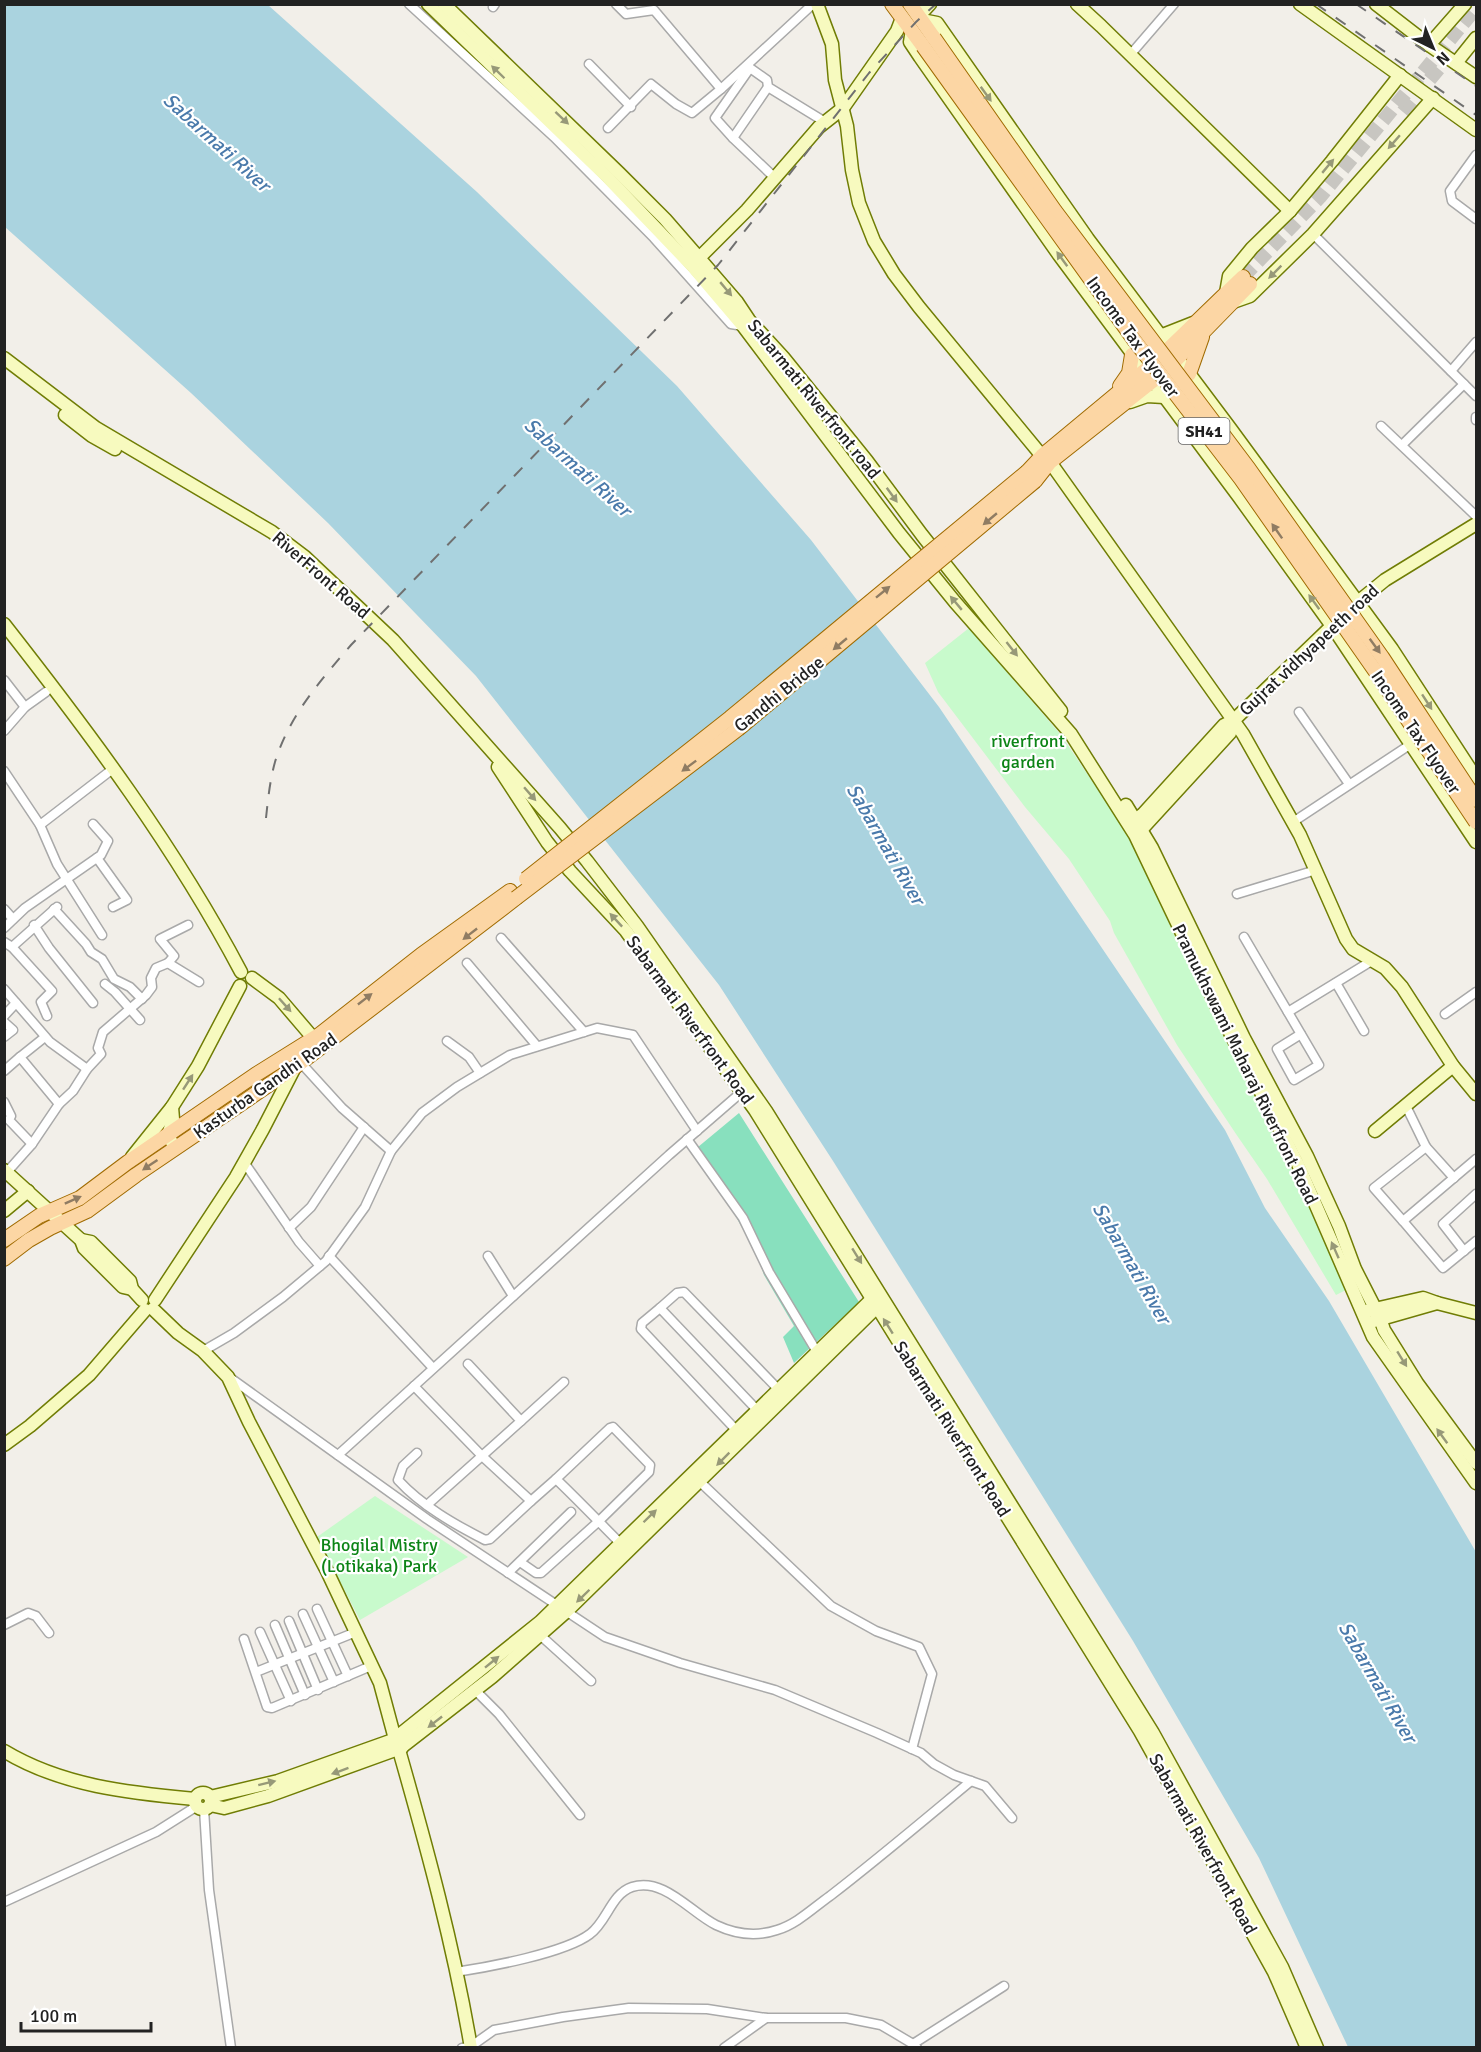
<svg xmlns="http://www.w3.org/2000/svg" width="1481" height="2052" font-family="Signika,sans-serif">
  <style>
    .park { fill: #c8facc }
    .pitch { fill: #88e0be }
    .water { fill: #aad3df }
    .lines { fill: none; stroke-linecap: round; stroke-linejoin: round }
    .primary-tunnel { stroke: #c8c6c1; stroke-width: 14; stroke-dasharray: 14 7; stroke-linecap: butt }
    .street-casing { stroke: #a9a9a9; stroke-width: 11 }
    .secondary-casing { stroke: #707d05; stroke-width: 15 }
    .primary-casing { stroke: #a06b00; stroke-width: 16 }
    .street { stroke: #fff; stroke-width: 8 }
    .secondary { stroke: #f7fabf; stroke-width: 12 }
    .primary { stroke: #fcd6a4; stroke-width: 14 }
    .rail { stroke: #707070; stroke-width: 2; stroke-dasharray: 12 12; stroke-linecap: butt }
    .primary-bridge-casing { stroke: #a06b00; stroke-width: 16; stroke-linecap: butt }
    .primary-bridge { stroke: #fcd6a4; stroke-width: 14 }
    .oneway { fill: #979978 }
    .oneway2 { fill: #8f7c63 }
    .labels { text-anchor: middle; stroke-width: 4.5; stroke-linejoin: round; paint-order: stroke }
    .shield { fill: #fff; stroke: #646464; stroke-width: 1.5 }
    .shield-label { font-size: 16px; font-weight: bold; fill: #222 }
    .street-label { font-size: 18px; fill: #222; stroke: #fff }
    .park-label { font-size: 18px; fill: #0c8416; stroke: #fff }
    .water-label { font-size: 20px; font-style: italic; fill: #4a7aab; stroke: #fff }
  </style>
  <rect width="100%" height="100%" fill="#f2efe9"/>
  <!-- park -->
  <g class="park">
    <polygon points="969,628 1061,735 1129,836 1195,980 1293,1172 1348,1289 1336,1295 1267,1179 1236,1134 1177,1045 1114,933 1110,921 1069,859 1025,807 938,692 925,663"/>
    <polygon points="375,1496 468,1557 360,1620 317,1537"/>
  </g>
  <!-- pitch -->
  <polygon class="pitch" points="739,1113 859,1302 794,1363 783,1337 794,1326 764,1275 757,1255 734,1213 692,1152"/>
  <!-- water -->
  <polygon class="water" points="5,5 268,5 477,192 677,386 811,540 939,707 1225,1130 1265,1208 1329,1301 1476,1552 1476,2047 1348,2047 1259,1858 1133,1641 833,1161 719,985 476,676 328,523 191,393 5,227"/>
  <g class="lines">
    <!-- primary-tunnel -->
    <g class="primary-tunnel">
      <polyline points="1403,112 1440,67"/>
      <polyline points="1243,277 1320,197 1476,8"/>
    </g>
    <defs>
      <g id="street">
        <polyline points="409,4 554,137 654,238 731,324 743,326"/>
        <polyline points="616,4 626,14 654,10 721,89 813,4"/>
        <polyline points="493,7 495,4"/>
        <polyline points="1130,55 1174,4"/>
        <polyline points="589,64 631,107"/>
        <polyline points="608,128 651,84 676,104 692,113 721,89"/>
        <polyline points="733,138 768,87"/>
        <polyline points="1476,155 1450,191 1452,201 1476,219"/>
        <polyline points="775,178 733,138 715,118 750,68 767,80 768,87 825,122"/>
        <polyline points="1313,234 1476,396"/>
        <polyline points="1451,371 1476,342"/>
        <polyline points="1476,417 1476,420"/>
        <polyline points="1381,426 1476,516"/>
        <polyline points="1402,445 1464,384"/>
        <polyline points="4,680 25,707 46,692"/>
        <polyline points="1299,712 1349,784"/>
        <polyline points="4,731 25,707"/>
        <polyline points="4,771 40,825 57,864 102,935"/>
        <polyline points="1293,822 1411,744"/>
        <polyline points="40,825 114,768"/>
        <polyline points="97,858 127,900 113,907"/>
        <polyline points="1237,894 1316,870"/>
        <polyline points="4,909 13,919"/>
        <polyline points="54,909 86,944 91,952 102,959 114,979 130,987 142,999"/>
        <polyline points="34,925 49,948 93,1003"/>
        <polyline points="188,925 160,939 174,956 168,963 199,982"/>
        <polyline points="4,928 25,908 101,855 108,841 93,824"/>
        <polyline points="1244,937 1319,1065 1294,1080 1277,1049 1301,1034"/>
        <polyline points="501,938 584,1032"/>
        <polyline points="4,942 12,947 57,907"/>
        <polyline points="12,947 52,991 41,1002 47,1016"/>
        <polyline points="467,963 537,1046"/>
        <polyline points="1336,983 1364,1031"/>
        <polyline points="105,984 115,992 140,1020"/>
        <polyline points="4,989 50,1042 87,1069"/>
        <polyline points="1288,1012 1373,960"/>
        <polyline points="1445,1014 1476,992"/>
        <polyline points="4,1016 16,1003"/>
        <polyline points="4,1022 13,1030 4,1037"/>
        <polyline points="45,1037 20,1057 59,1104"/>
        <polyline points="447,1041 469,1057 480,1073"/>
        <polyline points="301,1063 342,1108 391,1151"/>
        <polyline points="4,1071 20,1057"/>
        <polyline points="4,1102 11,1116 9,1120 32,1144"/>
        <polyline points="1406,1106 1426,1147"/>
        <polyline points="687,1139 743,1218 769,1272 817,1352"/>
        <polyline points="1476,1159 1403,1221 1443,1268 1476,1241"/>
        <polyline points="244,1162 299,1242 320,1266"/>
        <polyline points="7,1172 32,1144 59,1104 73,1091 87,1069 101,1054 98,1048 103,1032 146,995 152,987 151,978 156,968 168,963"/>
        <polyline points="1403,1221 1374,1188 1426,1147 1454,1178"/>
        <polyline points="289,1228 311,1207 364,1127"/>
        <polyline points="1464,1251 1443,1224 1476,1194"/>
        <polyline points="329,1256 433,1368"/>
        <polyline points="488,1256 513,1296"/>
        <polyline points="660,1308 677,1293 684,1292 779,1390"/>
        <polyline points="203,1351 234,1333 283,1297 326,1261 365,1207 391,1151 422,1113 457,1087 510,1055 597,1028 633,1035 697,1131"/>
        <polyline points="229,1377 427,1519 605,1637 680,1663 775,1690 877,1733 921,1753 934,1764 954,1775 985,1786 1012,1818"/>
        <polyline points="414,1386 482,1456 531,1501 556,1479"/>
        <polyline points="521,1421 564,1382"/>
        <polyline points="737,1431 641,1329 642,1323 660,1308 758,1411"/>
        <path d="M417,1453L403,1466L398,1480C422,1506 454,1524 485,1540L490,1539L531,1501"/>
        <polyline points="338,1455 669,1155 744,1090"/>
        <polyline points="697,1479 831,1606 876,1631 919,1647 932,1674 912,1749"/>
        <polyline points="427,1505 521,1421 468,1364"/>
        <path d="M520,1562L536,1573H541L599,1521L649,1472L650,1465L613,1427L610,1428L556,1479C578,1500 599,1522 621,1544"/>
        <polyline points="508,1573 571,1512"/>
        <polyline points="317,1609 348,1676"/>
        <polyline points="303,1614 334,1682"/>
        <polyline points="289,1621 318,1690"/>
        <polyline points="4,1625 28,1613 36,1616 49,1633"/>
        <polyline points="275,1625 305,1695"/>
        <polyline points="260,1632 291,1701"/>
        <polyline points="540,1635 591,1681"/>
        <polyline points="244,1639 267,1707 272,1708 371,1666"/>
        <polyline points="256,1672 356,1632"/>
        <polyline points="475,1690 499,1714 580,1815"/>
        <polyline points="204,1809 209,1890 231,2048"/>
        <polyline points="4,1902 156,1832 197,1806"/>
        <path d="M456,1972C489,1967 565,1953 590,1934C607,1922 611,1894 632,1887C664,1877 690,1912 716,1925C735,1934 756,1937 777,1930C797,1924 813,1908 830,1896C878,1859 924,1820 971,1781"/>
        <polyline points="462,2048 470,2047 494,2030 563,2017 629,2008 707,2009 766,2018 846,2018 881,2025 913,2044 913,2048"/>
        <polyline points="724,2048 766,2018"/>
        <polyline points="917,2048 913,2044 1004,1986"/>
      </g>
      <g id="secondary">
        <polyline points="428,4 608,178 693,267 743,326 899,533 955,602 1071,734 1135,835 1222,1017 1298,1164 1373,1337 1476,1483"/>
        <polyline points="444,4 619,173 665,219 699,258 737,302 749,320 783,357 867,461 922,535 1061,711"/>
        <polyline points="817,4 832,44 835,80 847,126 852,170 859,203 874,241 894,274 919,307 1042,456"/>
        <polyline points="1077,4 1101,26 1290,211"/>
        <polyline points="1300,4 1476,130"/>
        <polyline points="1376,4 1429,45 1476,77"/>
        <polyline points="919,16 930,4"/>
        <polyline points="922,20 937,23 1088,239 1230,428 1392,649 1476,778"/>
        <polyline points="912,30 910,42 920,57 1059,255 1239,497 1332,626 1476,842"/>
        <polyline points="1429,45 1465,4"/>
        <polyline points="1456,63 1476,38"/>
        <polyline points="699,258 747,210 819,127 843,108 897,31 902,18"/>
        <polyline points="1226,293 1229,276 1252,248 1290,211 1332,161 1400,75"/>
        <polyline points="1233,302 1250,296 1313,234 1433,98"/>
        <polyline points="1160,336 1193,323"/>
        <polyline points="4,358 96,428 272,532 305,557 393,640 560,828 587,861 637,926 766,1111 1153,1733 1282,1967 1317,2048"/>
        <polyline points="1130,402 1147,396 1164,397"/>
        <polyline points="65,415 92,436 115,449"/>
        <polyline points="1050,462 1243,734 1300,835 1346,939 1353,949 1385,968 1402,987 1453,1066 1476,1094"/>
        <polyline points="1353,606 1385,580 1476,524"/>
        <path d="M4,624C91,735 175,847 241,972"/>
        <polyline points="498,767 547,842 570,871 626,931 755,1110 1140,1731 1274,1972 1307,2048"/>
        <polyline points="1126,805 1152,848 1244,1038 1307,1156 1339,1226 1355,1269 1380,1318 1384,1330 1417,1383 1476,1463"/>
        <polyline points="1130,824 1143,814 1224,725 1234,720 1336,622"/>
        <polyline points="1136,834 1142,829 1230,733 1234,720"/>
        <polyline points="252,978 279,998 314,1039"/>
        <polyline points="172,1107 173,1119 168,1135 175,1148"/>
        <polyline points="1375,1131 1453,1066"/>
        <polyline points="132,1157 172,1107 198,1066 240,986"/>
        <polyline points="4,1170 81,1240 84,1248 123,1287 132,1289"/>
        <polyline points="4,1211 28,1191"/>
        <polyline points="81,1240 91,1242 130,1281 132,1289 142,1300"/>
        <polyline points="155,1300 236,1177 263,1129 295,1067"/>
        <polyline points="1437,1303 1476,1313"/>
        <polyline points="153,1309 178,1333 203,1351 228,1377 249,1422 327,1571 380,1683 395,1739"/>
        <polyline points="1366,1311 1423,1298 1437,1303 1374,1321"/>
        <polyline points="4,1445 30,1426 89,1375 145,1310"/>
        <polyline points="397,1738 402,1741 404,1744 401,1749 397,1750 392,1746 393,1740 540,1622 876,1295"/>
        <polyline points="403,1746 492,1677 567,1611 881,1303"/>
        <path d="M399,1750C427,1848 454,1947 471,2048"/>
        <path d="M4,1751C62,1786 129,1793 195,1799"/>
        <circle cx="203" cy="1801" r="8"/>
        <polyline points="210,1797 278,1781 393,1740"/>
        <polyline points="210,1805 224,1808 268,1796 395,1750"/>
      </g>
      <g id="primary">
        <polyline points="892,4 923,46"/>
        <polyline points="910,4 934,38"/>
        <polyline points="1189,374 1202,337"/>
        <polyline points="1120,386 1129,373 1132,355"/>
        <polyline points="1027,472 1042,456 1154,363 1243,277"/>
        <polyline points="1035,481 1050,462 1165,371 1250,284"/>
        <polyline points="4,1240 39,1216 80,1198 128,1162 255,1075 319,1035 421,955 510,891"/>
        <polyline points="4,1259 29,1240 50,1228 87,1211 136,1175 295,1067 516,898"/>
      </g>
    </defs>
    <!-- street casing -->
    <use href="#street" class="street-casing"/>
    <!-- secondary casing -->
    <use href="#secondary" class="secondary-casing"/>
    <!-- primary casing -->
    <use href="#primary" class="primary-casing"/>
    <!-- street -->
    <use href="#street" class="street"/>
    <!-- secondary -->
    <use href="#secondary" class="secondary"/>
    <!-- primary -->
    <use href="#primary" class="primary"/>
    <!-- rail -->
    <g class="rail">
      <polyline points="1316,4 1476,115"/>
      <polyline points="1356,4 1476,86"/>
      <path d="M266,818C268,799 270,780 275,762C289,716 320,681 351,645L718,265L869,73L916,22L936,4"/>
    </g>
    <defs>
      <g id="primary-bridge">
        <polyline points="934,38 1055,211 1249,469 1382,657 1476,800"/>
        <polyline points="923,46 1135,341 1241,479 1376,672 1476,822"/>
        <polyline points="526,879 730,718 1027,472"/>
        <polyline points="516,898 738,729 1035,481"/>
      </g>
    </defs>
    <!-- primary-bridge casing -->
    <use href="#primary-bridge" class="primary-bridge-casing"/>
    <!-- primary-bridge -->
    <use href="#primary-bridge" class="primary-bridge"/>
  </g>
  <!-- one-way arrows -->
  <defs><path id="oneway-solid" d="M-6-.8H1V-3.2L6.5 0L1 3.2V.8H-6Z" transform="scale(1.5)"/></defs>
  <g class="oneway">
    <use href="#oneway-solid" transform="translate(498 72) rotate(-136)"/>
    <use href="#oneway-solid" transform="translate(986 94) rotate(54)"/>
    <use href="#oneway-solid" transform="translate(562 118) rotate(43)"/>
    <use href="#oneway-solid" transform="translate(1394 142) rotate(131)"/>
    <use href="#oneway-solid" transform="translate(1328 166) rotate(-50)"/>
    <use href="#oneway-solid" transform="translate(1062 259) rotate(-126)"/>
    <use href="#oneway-solid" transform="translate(1275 272) rotate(135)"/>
    <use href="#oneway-solid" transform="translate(726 289) rotate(50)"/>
    <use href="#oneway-solid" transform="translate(892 495) rotate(54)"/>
    <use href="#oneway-solid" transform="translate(1314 602) rotate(-126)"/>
    <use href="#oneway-solid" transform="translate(956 603) rotate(-130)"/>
    <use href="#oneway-solid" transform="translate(1012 649) rotate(52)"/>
    <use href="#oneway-solid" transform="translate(1427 702) rotate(57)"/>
    <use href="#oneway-solid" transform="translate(530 794) rotate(49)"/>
    <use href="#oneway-solid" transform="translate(616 920) rotate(-133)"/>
    <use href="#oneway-solid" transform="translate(285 1005) rotate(48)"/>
    <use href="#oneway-solid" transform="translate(188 1082) rotate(-57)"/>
    <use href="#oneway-solid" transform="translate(1335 1250) rotate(-114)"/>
    <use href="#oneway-solid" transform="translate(857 1256) rotate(58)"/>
    <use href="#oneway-solid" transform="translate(888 1326) rotate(-122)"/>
    <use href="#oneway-solid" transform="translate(1402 1359) rotate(58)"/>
    <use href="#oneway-solid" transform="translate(1442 1436) rotate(-126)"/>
    <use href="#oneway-solid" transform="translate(723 1459) rotate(135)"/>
    <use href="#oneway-solid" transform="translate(650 1516) rotate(-44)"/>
    <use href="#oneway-solid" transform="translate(583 1596) rotate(136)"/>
    <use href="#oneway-solid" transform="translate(492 1662) rotate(-39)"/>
    <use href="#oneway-solid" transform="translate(435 1722) rotate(142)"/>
    <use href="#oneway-solid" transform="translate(340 1771) rotate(160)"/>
    <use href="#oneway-solid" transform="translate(267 1783) rotate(-14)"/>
  </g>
  <g class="oneway2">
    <use href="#oneway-solid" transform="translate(990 519) rotate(140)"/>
    <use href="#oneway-solid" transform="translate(1277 531) rotate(-125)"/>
    <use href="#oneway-solid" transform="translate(883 592) rotate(-39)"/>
    <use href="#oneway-solid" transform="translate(840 644) rotate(140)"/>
    <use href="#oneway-solid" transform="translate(1375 646) rotate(54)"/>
    <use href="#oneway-solid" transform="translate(689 766) rotate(143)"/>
    <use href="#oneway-solid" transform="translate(470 934) rotate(142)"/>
    <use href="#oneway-solid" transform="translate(365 999) rotate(-38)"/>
    <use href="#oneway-solid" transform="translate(150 1165) rotate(146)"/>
    <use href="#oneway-solid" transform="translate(73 1200) rotate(-24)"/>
  </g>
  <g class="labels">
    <!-- shield labels -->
    <rect class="shield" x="1178.5" y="418" width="51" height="26" rx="4.5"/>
    <g class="shield-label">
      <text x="1204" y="437">SH41</text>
    </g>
    <!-- street labels -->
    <g class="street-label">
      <text transform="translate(1133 337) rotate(54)" y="6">Income Tax Flyover</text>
      <text transform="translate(814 399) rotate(51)" y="6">Sabarmati Riverfront road</text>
      <text transform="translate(321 575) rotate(41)" y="6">RiverFront Road</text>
      <text transform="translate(1309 650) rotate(-43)" y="6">Gujrat vidhyapeeth road</text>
      <text transform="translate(779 694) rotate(-39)" y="6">Gandhi Bridge</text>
      <text transform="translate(1416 732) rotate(56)" y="6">Income Tax Flyover</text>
      <text transform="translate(690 1020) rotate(54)" y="6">Sabarmati Riverfront Road</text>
      <text transform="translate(1245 1064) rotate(64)" y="6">Pramukhswami Maharaj Riverfront Road</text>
      <text transform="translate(265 1086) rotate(-35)" y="6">Kasturba Gandhi Road</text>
      <text transform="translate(952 1429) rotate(58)" y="6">Sabarmati Riverfront Road</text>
      <text transform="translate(1203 1844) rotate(61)" y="6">Sabarmati Riverfront Road</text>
    </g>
    <!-- park labels -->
    <g class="park-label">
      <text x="1028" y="747">riverfront<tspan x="1028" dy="21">garden</tspan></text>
      <text x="379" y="1551">Bhogilal Mistry<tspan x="379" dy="21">(Lotikaka) Park</tspan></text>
    </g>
    <!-- water labels -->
    <g class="water-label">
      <text transform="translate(217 142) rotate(42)" y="7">Sabarmati River</text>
      <text transform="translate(578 467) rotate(42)" y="7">Sabarmati River</text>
      <text transform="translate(886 844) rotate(60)" y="7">Sabarmati River</text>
      <text transform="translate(1132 1263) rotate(60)" y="7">Sabarmati River</text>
      <text transform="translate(1378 1682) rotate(60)" y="7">Sabarmati River</text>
    </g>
  </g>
  <!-- border -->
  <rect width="1481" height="2052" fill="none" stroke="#222222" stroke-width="12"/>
  <!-- north arrow -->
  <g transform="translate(1433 48) rotate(137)" stroke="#ffffff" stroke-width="4.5" paint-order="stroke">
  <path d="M0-4.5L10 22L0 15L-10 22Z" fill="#222222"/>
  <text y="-9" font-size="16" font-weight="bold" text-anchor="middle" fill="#222222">N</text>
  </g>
  <!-- scale -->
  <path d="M21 2022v9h130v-9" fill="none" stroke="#222222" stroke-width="3"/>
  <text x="30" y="2022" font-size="18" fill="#222222" stroke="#ffffff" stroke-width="4.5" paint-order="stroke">100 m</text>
</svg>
